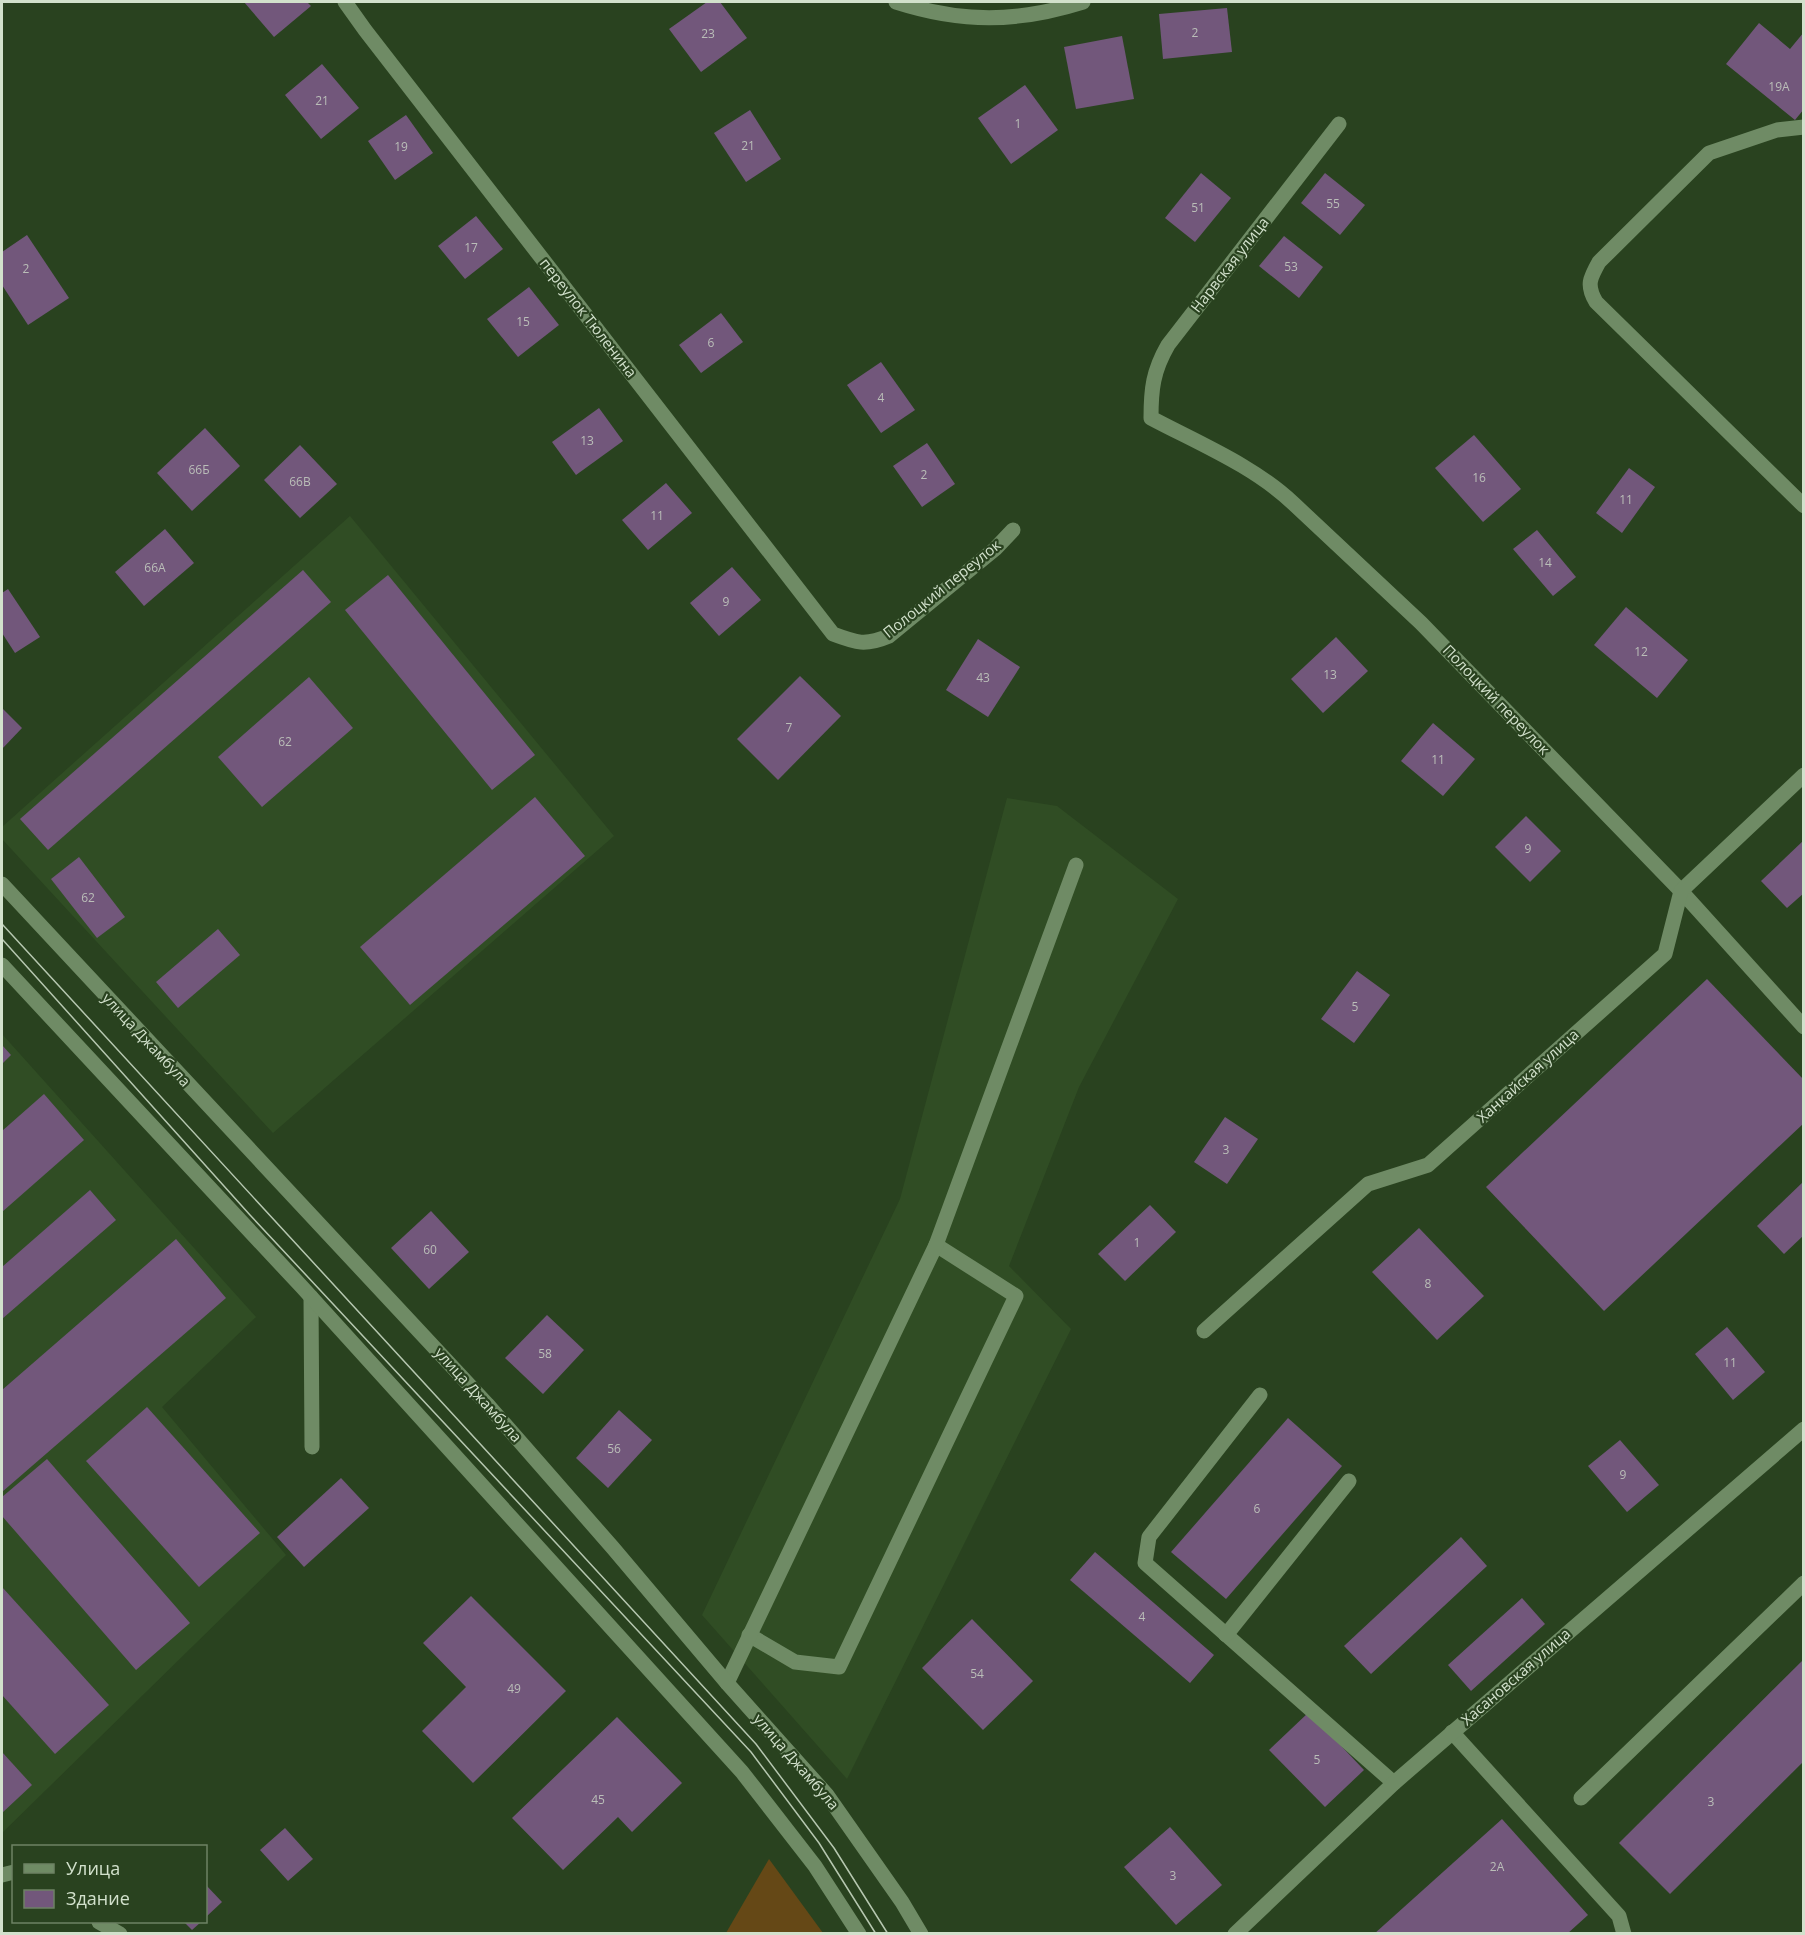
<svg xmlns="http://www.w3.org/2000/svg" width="1805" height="1935" font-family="'Open Sans',sans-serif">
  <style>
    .built { fill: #304d24 }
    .green { fill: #654816 }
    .building { fill: #72577b }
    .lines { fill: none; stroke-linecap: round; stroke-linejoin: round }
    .lane { stroke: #6f8b65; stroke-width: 15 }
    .street { stroke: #6f8b65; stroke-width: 15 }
    .secondary { stroke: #6f8b65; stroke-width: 15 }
    .tram { stroke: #b6c7b0; stroke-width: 1.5 }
    .labels { text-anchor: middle; stroke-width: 4.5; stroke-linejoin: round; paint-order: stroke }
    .number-label { font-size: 12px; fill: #babeb8 }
    .street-label { font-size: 15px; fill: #d2e1cc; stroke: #29421f }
  </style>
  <rect width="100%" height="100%" fill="#29421f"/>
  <!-- built -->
  <g class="built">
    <polygon points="350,516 614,836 273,1133 2,839 2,827"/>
    <polygon points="1007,798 1057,806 1178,899 1079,1087 1009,1266 1071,1329 847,1779 702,1615 900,1199"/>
    <polygon points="2,1034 256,1317 162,1407 286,1555 2,1833"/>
  </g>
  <!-- green -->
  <polygon class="green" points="769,1859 823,1933 726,1933"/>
  <!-- building -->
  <g class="building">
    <polygon points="244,2 307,2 311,6 274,37"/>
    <polygon points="707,2 720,2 747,38 701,72 669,29"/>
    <polygon points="1227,8 1232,52 1163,59 1159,14"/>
    <polygon points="1759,23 1790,49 1804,32 1804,109 1795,120 1726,64"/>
    <polygon points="1122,36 1134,99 1076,109 1064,47"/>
    <polygon points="322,64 359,108 321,139 285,95"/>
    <polygon points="1025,85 1058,130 1011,164 978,118"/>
    <polygon points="750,110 781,159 746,182 714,133"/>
    <polygon points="406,115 433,153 395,180 368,141"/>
    <polygon points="1201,173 1231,198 1195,242 1165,218"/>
    <polygon points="1325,173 1365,205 1340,235 1301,203"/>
    <polygon points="476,216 503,249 465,279 438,246"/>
    <polygon points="27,235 69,298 28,325 2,285 2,252"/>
    <polygon points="1284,236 1323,267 1299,298 1259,266"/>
    <polygon points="529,287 559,325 518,357 487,319"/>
    <polygon points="721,313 743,342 701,373 679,345"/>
    <polygon points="881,362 915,410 881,433 847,385"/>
    <polygon points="599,408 623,441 576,475 552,442"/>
    <polygon points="205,428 240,466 192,511 157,473"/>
    <polygon points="1474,435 1521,489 1483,522 1435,468"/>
    <polygon points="927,443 955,484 922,507 893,466"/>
    <polygon points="300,445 337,484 300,518 264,480"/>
    <polygon points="1629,468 1655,487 1622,533 1596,513"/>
    <polygon points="666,483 692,513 648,550 622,520"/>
    <polygon points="165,529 194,563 144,606 115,572"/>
    <polygon points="1537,530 1576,577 1553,596 1513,549"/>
    <polygon points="732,567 761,600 719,636 690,603"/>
    <polygon points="303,570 331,602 48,850 20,819"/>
    <polygon points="388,575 535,755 492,790 345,610"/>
    <polygon points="8,589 40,637 15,653 2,633 2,593"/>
    <polygon points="1626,607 1688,660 1657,698 1594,645"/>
    <polygon points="1336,637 1368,671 1323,713 1291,679"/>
    <polygon points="978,639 1020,667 988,717 946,690"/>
    <polygon points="800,676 841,716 778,780 737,739"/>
    <polygon points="309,677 353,728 262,807 218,757"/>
    <polygon points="2,708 22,728 2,749"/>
    <polygon points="1433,723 1475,759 1443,796 1401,761"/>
    <polygon points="535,797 585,856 410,1005 360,947"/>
    <polygon points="1526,816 1561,851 1530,882 1495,847"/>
    <polygon points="1804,840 1804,893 1787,908 1761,881"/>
    <polygon points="79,857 125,917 97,938 51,879"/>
    <polygon points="218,929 240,955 178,1008 156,982"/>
    <polygon points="1357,971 1390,995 1354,1043 1321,1019"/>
    <polygon points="1707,979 1804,1080 1804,1123 1604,1311 1486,1187"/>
    <polygon points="2,1045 11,1055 2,1064"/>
    <polygon points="44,1094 84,1140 2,1212 2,1131"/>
    <polygon points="1225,1117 1258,1139 1227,1184 1194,1162"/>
    <polygon points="1804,1181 1804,1235 1784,1254 1757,1226"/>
    <polygon points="90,1190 116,1220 2,1319 2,1267"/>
    <polygon points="1150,1205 1176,1232 1125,1281 1098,1254"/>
    <polygon points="431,1211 469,1252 429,1289 391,1248"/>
    <polygon points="1419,1228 1484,1296 1437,1340 1372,1272"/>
    <polygon points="176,1239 226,1298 2,1492 2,1390"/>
    <polygon points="547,1315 584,1350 543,1394 505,1358"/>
    <polygon points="1727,1327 1765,1372 1733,1400 1695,1354"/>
    <polygon points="147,1407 260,1533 199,1587 86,1461"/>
    <polygon points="619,1410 652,1440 608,1488 576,1458"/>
    <polygon points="1288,1418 1342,1466 1226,1599 1171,1552"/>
    <polygon points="1620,1440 1659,1485 1627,1512 1588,1466"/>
    <polygon points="47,1459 190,1623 136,1670 2,1516 2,1497"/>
    <polygon points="341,1478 369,1508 304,1567 277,1537"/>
    <polygon points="1461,1537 1487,1566 1371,1674 1344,1646"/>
    <polygon points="1095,1552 1214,1655 1190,1683 1070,1580"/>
    <polygon points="2,1587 109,1705 55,1754 2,1695"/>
    <polygon points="471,1596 566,1691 473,1783 422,1731 466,1687 423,1643"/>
    <polygon points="1522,1598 1545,1624 1471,1691 1448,1665"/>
    <polygon points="972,1619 1033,1681 983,1730 922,1668"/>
    <polygon points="1804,1659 1804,1761 1670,1894 1619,1843"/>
    <polygon points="1309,1712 1364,1770 1325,1807 1269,1750"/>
    <polygon points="617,1717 682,1783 632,1832 618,1817 563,1870 512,1818"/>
    <polygon points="2,1752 32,1785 2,1813"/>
    <polygon points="1502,1819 1588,1915 1567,1934 1374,1934"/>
    <polygon points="1170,1827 1222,1885 1176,1925 1124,1867"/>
    <polygon points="285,1828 313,1859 288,1881 260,1850"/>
    <polygon points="206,1885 222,1902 206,1917"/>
    <polygon points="184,1922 201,1922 192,1930"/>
  </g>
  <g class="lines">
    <!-- lane -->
    <g class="lane">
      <path d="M1804,127L1777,130L1709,153L1599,262C1590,278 1586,285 1596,302L1804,506"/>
      <polyline points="311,1297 312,1447"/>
      <polyline points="1260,1395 1149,1537 1145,1563 1394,1783"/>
      <polyline points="749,1635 795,1662 839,1667 1016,1296 936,1245"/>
      <polyline points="1226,1635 1349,1481"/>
      <polyline points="727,1683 936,1245 1076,865"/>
      <polyline points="1452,1732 1619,1916 1624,1934"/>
      <polyline points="1581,1798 1804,1583"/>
      <polyline points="2,1875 14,1872"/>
      <polyline points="99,1922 120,1934"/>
    </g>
    <!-- street -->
    <g class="street">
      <path d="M345,2L365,30L833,634C857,643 865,646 889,636L995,549L1013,530"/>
      <path d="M896,2C962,23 1016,23 1083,2"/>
      <path d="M1339,124L1168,345C1153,371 1151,389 1151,418C1200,444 1254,466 1294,504L1421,623L1681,891L1804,1027"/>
      <polyline points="1204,1331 1368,1184 1428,1165 1665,954 1681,891 1804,775"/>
      <polyline points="1235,1934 1394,1783 1804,1429"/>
    </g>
    <!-- secondary -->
    <g class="secondary">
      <polyline points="2,884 487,1404 613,1548 727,1683 827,1795 902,1902 921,1934"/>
      <polyline points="2,965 302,1287 742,1772 815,1866 859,1934"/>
    </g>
    <!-- tram -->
    <g class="tram">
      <polyline points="2,924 756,1744 834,1848 888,1934"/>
      <polyline points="2,939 250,1215 751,1752 819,1843 876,1934"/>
    </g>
  </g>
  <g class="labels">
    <!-- number labels -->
    <g class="number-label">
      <text x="1195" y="37">2</text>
      <text x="708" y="38">23</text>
      <text x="1779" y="91">19А</text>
      <text x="322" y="105">21</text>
      <text x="1018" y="128">1</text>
      <text x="748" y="150">21</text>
      <text x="401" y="151">19</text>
      <text x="1333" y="208">55</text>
      <text x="1198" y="212">51</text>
      <text x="471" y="252">17</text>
      <text x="1291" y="271">53</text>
      <text x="26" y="273">2</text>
      <text x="523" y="326">15</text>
      <text x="711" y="347">6</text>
      <text x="881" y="402">4</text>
      <text x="587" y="445">13</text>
      <text x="199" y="474">66Б</text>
      <text x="924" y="479">2</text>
      <text x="1479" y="482">16</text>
      <text x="300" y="486">66В</text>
      <text x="1626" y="504">11</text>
      <text x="657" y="520">11</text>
      <text x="1545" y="567">14</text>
      <text x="155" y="572">66А</text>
      <text x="726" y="606">9</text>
      <text x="1641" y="656">12</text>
      <text x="1330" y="679">13</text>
      <text x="983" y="682">43</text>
      <text x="789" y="732">7</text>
      <text x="285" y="746">62</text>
      <text x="1438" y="764">11</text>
      <text x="1528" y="853">9</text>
      <text x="88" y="902">62</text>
      <text x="1355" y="1011">5</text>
      <text x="1226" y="1154">3</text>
      <text x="1137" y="1247">1</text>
      <text x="430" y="1254">60</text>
      <text x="1428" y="1288">8</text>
      <text x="545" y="1358">58</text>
      <text x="1730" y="1367">11</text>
      <text x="614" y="1453">56</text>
      <text x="1623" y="1479">9</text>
      <text x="1257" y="1513">6</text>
      <text x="1142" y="1621">4</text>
      <text x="977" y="1678">54</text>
      <text x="514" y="1693">49</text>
      <text x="1317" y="1764">5</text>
      <text x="598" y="1804">45</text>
      <text x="1711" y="1806">3</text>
      <text x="1497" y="1871">2А</text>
      <text x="1173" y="1880">3</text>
    </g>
    <!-- street labels -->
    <g class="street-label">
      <text transform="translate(1230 265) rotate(-52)" y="5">Нарвская улица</text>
      <text transform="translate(588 318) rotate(52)" y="5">переулок Тюленина</text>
      <text transform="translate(942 589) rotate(-39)" y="5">Полоцкий переулок</text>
      <text transform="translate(1496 700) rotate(46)" y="5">Полоцкий переулок</text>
      <text transform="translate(146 1040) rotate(47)" y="5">улица Джамбула</text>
      <text transform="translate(1528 1076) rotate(-42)" y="5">Ханкайская улица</text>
      <text transform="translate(478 1395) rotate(48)" y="5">улица Джамбула</text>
      <text transform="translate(1516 1677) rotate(-41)" y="5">Хасановская улица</text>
      <text transform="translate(796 1762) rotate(49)" y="5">улица Джамбула</text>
    </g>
  </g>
  <!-- border -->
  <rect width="1805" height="1935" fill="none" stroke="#d2e1cc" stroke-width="6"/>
  <!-- legend -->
  <rect x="12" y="1845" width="195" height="78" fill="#29421f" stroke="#6d8264" stroke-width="1.5"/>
  <rect x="24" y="1864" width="30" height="9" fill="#6f8b65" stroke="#6d8264" stroke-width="1.5"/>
  <text x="66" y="1875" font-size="18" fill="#d2e1cc">Улица</text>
  <rect x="24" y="1890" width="30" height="18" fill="#72577b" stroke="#6d8264" stroke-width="1.5"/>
  <text x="66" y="1905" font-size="18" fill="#d2e1cc">Здание</text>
</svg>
